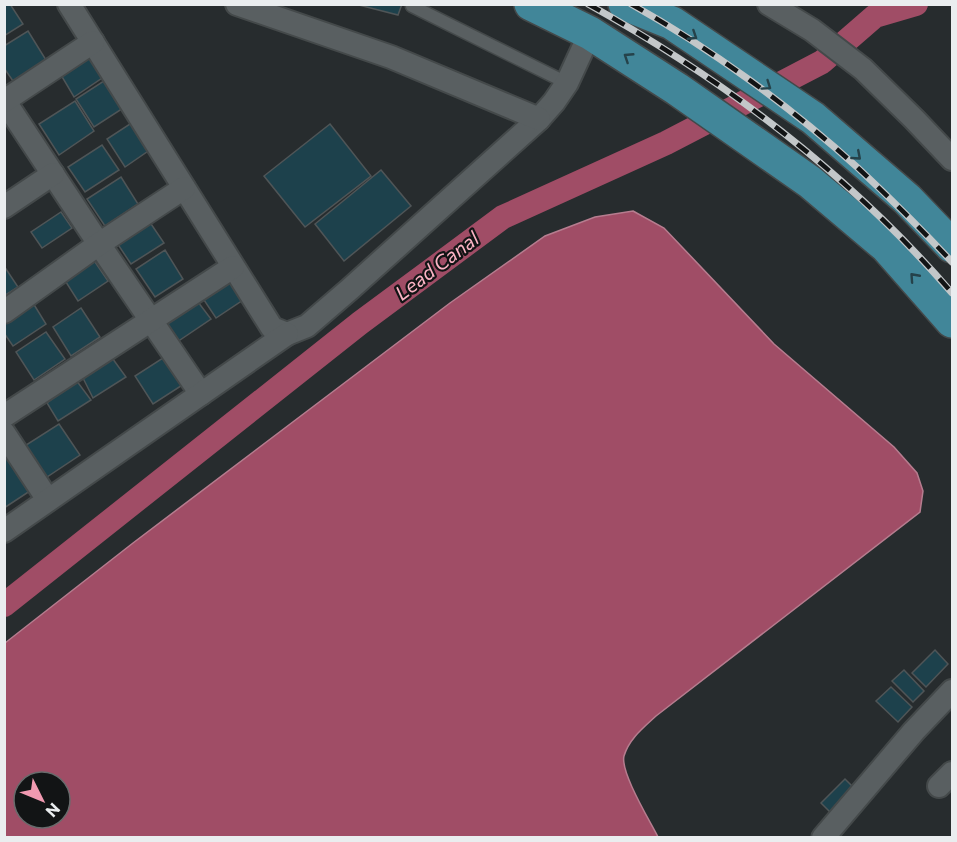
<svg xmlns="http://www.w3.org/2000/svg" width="957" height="842" font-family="Commissioner,sans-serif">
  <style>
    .water { fill: #a04d66; stroke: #b67d8f; stroke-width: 1.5; fill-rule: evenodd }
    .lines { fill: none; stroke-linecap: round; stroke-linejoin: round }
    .canal { stroke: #a04d66; stroke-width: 24 }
    .building { fill: #1d414c; stroke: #4f5557; stroke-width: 1.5 }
    .lane-casing { stroke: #44494a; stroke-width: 15 }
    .street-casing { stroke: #44494a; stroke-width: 26 }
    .primary-casing { stroke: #44494a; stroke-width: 36 }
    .lane { stroke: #595f61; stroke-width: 12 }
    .street { stroke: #595f61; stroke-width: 22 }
    .primary { stroke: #418699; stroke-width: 33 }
    .rail-casing { stroke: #c3c7c9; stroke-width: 7 }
    .rail { stroke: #121415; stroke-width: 4.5; stroke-dasharray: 14; stroke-linecap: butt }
    .oneway { stroke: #25424a }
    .labels { text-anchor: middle; stroke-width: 4.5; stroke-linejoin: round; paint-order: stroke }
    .water-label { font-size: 20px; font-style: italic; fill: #fbb3c4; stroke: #121415 }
  </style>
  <rect width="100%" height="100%" fill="#272c2e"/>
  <!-- water -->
  <path class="water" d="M633,211L664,228L774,344L894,447L917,473L923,491L920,512L656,716C643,728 629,739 624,756C620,772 650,821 658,837H5V643L133,543L450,303L545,236L595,217ZM24,782H60V818H24Z"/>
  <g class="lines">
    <!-- canal -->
    <polyline class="canal" points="4,605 360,323 503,217 666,143 822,62 875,16 916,4"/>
  </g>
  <!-- building -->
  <g class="building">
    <polygon points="4,4 10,4 23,24 4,36"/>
    <polygon points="355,4 402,4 398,15"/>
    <polygon points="28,31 46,60 13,81 4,68 4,46"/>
    <polygon points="92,56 108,74 74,97 61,75"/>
    <polygon points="110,77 128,105 94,127 76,99"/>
    <polygon points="75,101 94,131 59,155 39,124"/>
    <polygon points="136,120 154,147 125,167 107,139"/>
    <polygon points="330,124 371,176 305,227 264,176"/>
    <polygon points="102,145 119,170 85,192 68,167"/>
    <polygon points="381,170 411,206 344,261 315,224"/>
    <polygon points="121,177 138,204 105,226 87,199"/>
    <polygon points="61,212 72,228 42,248 31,232"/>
    <polygon points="147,218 164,243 131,264 115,240"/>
    <polygon points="165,250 183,279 155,297 136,269"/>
    <polygon points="93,259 108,281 78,301 64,279"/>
    <polygon points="6,269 18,287 4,296 4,270"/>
    <polygon points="230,274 249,296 216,318 200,294"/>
    <polygon points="195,298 211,319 177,342 164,319"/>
    <polygon points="33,303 46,324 13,346 4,333 4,321"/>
    <polygon points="81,308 100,337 71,356 53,327"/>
    <polygon points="46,332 65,359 34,380 16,352"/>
    <polygon points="110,355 126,377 93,398 82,376"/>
    <polygon points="166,356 184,384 153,404 135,376"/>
    <polygon points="76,380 91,400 58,421 47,403"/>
    <polygon points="59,424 80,455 44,479 23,447"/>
    <polygon points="11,455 33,489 4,508 4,459"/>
    <polygon points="935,650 948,664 926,687 912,673"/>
    <polygon points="904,670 924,691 913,702 892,681"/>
    <polygon points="891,687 912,707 898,722 876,701"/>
    <polygon points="845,779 857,791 833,815 821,803"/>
  </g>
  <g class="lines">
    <defs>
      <polyline id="lane" points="412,6 567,83"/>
      <g id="street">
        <polyline points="69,4 272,328 287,334 307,326 350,289 539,119 554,102 567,83 590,33"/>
        <polyline points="237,4 391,57 539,119"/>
        <polyline points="769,4 812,30 863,69 914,119 952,159"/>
        <polyline points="4,100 99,244 201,394"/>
        <polyline points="4,101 93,42"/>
        <polyline points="4,207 53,174"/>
        <polyline points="4,312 99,244 184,188"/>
        <polyline points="4,416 233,267"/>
        <polyline points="4,433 48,500"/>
        <polyline points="4,531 287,334"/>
        <polyline points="939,786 952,773"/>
        <polyline points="823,838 914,731 952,691"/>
      </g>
      <g id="primary">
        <polyline points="531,4 590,33 677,89 810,182 887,247 952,321"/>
        <polyline points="625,4 672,23 813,118 907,199 952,246"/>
      </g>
    </defs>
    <!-- lane casing -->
    <use href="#lane" class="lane-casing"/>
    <!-- street casing -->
    <use href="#street" class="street-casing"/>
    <!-- primary casing -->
    <use href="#primary" class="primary-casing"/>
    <!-- lane -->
    <use href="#lane" class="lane"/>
    <!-- street -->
    <use href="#street" class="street"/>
    <!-- primary -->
    <use href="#primary" class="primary"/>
    <defs>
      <g id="rail">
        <path d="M588,4C725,80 850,175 952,293"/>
        <path d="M631,4C710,48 791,107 858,168C890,198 922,230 952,262"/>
      </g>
    </defs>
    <!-- rail casing -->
    <use href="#rail" class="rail-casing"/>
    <!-- rail -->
    <use href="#rail" class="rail"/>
  </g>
  <!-- one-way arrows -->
  <defs><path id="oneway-chevron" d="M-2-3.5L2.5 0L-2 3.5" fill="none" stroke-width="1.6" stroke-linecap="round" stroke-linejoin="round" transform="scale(1.5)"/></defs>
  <g class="oneway">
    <use href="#oneway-chevron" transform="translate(693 36) rotate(33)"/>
    <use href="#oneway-chevron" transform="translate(628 57) rotate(-147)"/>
    <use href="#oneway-chevron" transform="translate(767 86) rotate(35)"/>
    <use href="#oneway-chevron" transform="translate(857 156) rotate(41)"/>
    <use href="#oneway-chevron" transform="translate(914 277) rotate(-132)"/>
  </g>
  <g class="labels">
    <!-- water labels -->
    <g class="water-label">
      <text transform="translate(437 266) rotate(-37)" y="7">Lead Canal</text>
    </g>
  </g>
  <!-- border -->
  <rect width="957" height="842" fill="none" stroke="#eaedef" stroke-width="12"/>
  <!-- north arrow -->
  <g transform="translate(42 800) rotate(133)"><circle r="28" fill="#121415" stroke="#686b6c" stroke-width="1.5"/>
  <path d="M0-4.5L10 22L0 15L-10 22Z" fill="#f19ab1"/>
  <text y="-9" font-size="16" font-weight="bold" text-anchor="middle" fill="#eaedef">N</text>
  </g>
</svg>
